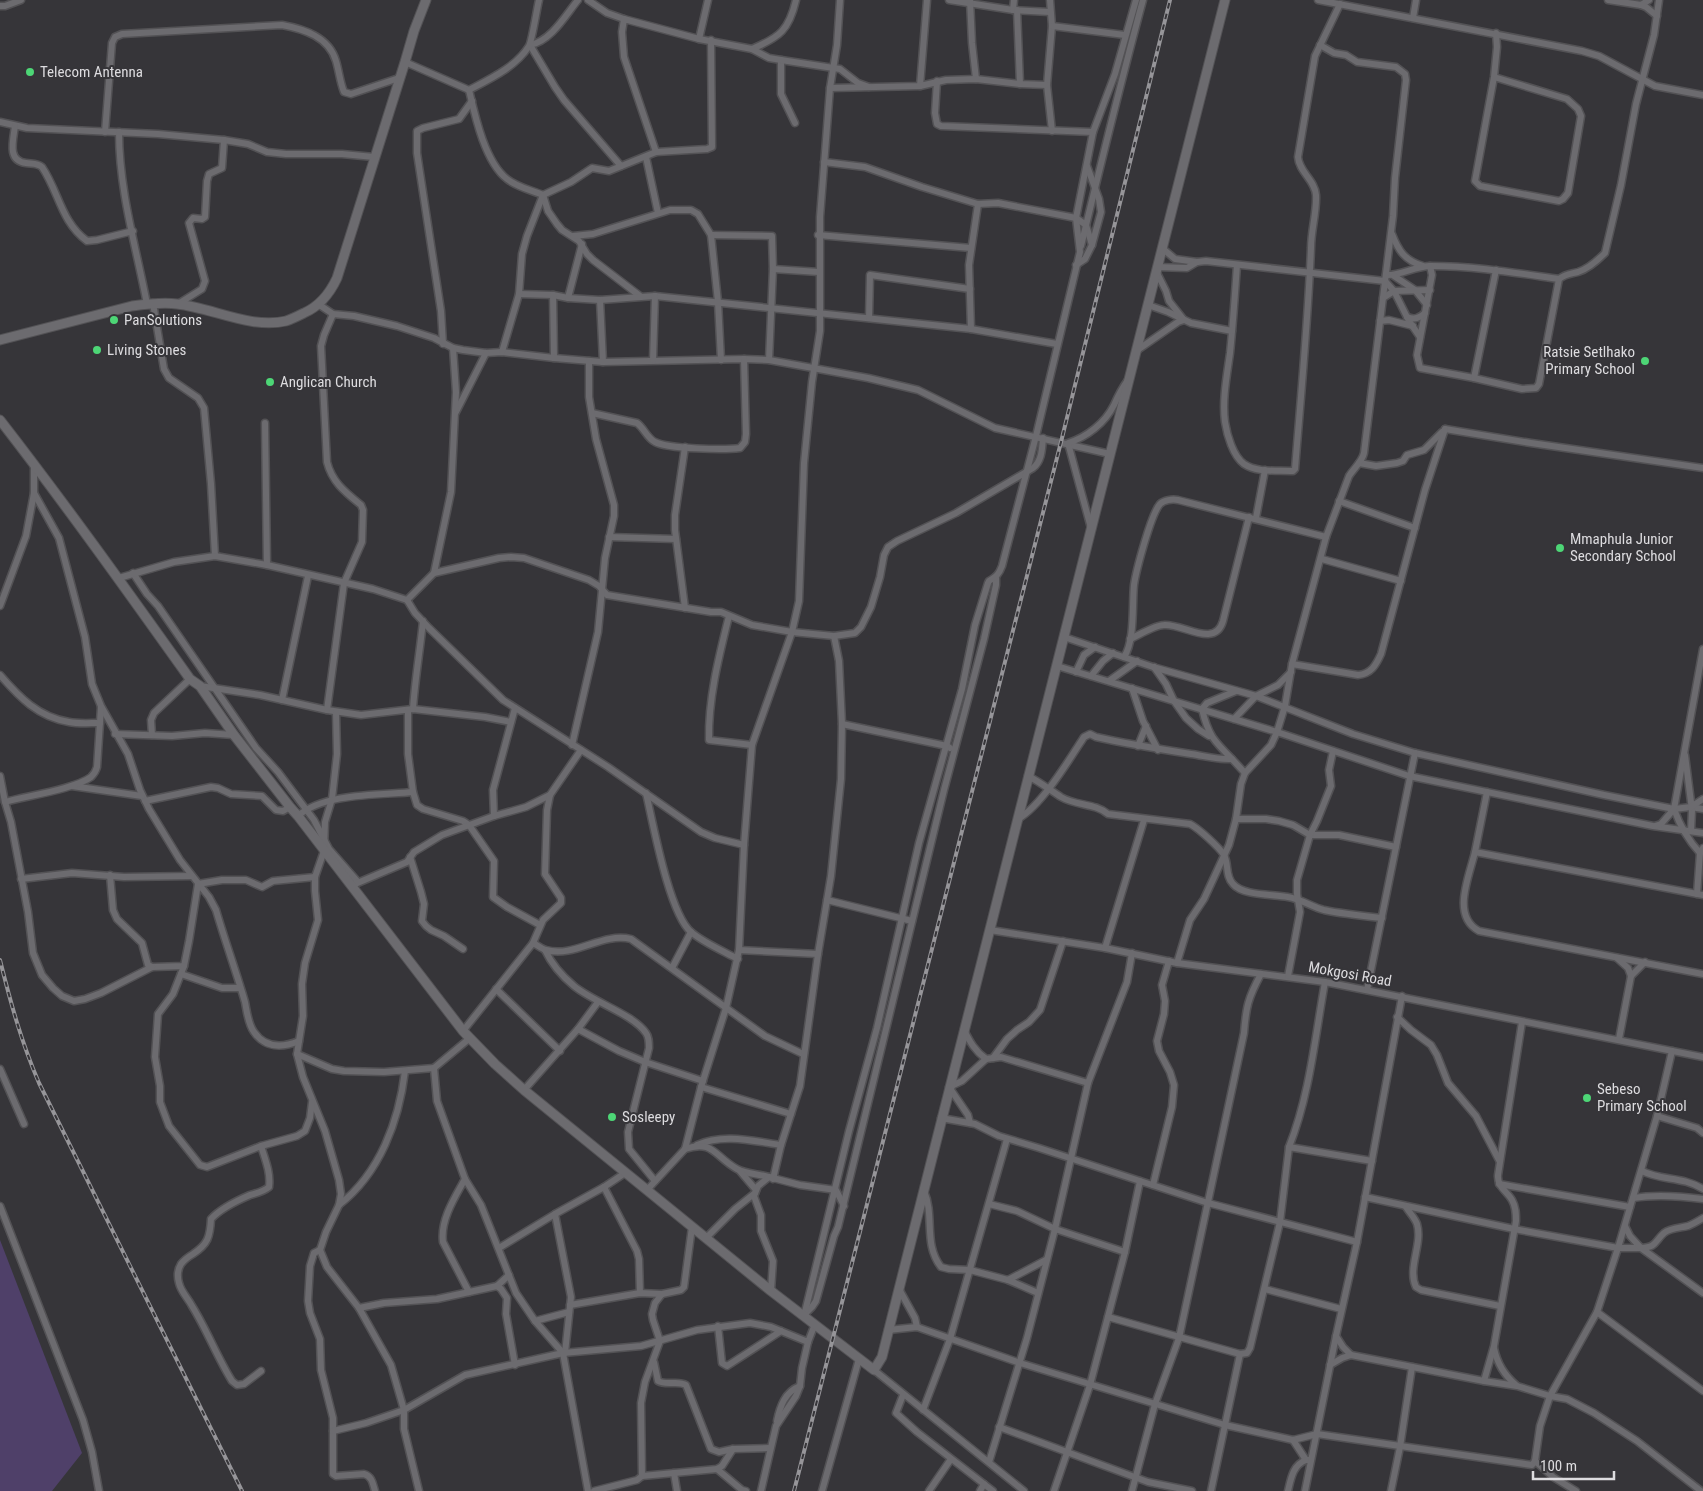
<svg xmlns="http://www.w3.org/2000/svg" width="1703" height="1491" font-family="'Roboto Condensed',sans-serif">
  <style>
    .green { fill: #4f4069 }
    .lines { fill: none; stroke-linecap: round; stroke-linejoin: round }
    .street-casing { stroke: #535255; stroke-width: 9 }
    .secondary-casing { stroke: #535255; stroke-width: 11 }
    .street { stroke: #6c6b6f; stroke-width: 6 }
    .secondary { stroke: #6c6b6f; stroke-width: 9 }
    .rail-casing { stroke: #969599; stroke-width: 4 }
    .rail { stroke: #363539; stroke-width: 2; stroke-dasharray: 5.5; stroke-linecap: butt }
    .poi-dot { fill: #4dd676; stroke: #363539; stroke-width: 2 }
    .labels { text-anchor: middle; stroke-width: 4; stroke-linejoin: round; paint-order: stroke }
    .poi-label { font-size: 15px; fill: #dddcdf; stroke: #363539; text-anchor: start }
    .street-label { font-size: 15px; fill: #dddcdf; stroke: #363539 }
  </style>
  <rect width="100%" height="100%" fill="#363539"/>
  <!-- green -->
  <polygon class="green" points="0,1240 82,1453 52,1491 0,1491"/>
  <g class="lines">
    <defs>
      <g id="street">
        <path d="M578,0C565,16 551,41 530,45L555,87L564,100L621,166"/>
        <polyline points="588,0 607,13 624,19"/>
        <polyline points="949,0 1013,10 1050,12"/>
        <polyline points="970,0 972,43 976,79"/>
        <polyline points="1050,0 1052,26 1047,85 1052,131"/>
        <polyline points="1318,0 1582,51 1599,56 1655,86 1703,95"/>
        <polyline points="1608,0 1641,5 1649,0"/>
        <polyline points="1641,5 1646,7 1657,16"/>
        <polyline points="0,6 5,6 21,0"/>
        <polyline points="1013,10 1014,0"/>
        <polyline points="1017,10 1020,84"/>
        <polyline points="1413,18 1416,0"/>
        <polyline points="1052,26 1125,35"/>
        <polyline points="699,39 708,0"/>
        <path d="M752,49C780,37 789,30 796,0"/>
        <polyline points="781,60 781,94 795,123"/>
        <path d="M405,62L469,90C490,79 516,67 529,46C532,41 537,8 539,0"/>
        <polyline points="1494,77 1567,99 1578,109 1581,116 1568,193 1563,199 1559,201 1480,186 1475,181 1494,77 1497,47 1496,33"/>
        <polyline points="937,81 935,113 937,124 941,126 1093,132"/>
        <polyline points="920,86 927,0"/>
        <polyline points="830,88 920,86 946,80 976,79 1020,84 1047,85"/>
        <path d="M469,90C475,116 485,162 507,179C517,187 531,190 543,195"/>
        <polyline points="0,122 27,128 158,134 224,140 248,144 267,152 286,154 342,154 374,157"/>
        <path d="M15,126C13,141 7,161 26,163C32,164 37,163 42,167C59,192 61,222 87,241L97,240L133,231"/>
        <path d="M105,132L112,43L115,37L122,34L282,25C304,29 329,37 336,61C339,71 340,82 344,92L351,94L399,78"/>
        <path d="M119,132C119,190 136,247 147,304"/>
        <polyline points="656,152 624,57 622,32 624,19 699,39 752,49 769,58 781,60 840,69 858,83 869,87"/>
        <polyline points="646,157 658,213"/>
        <polyline points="824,162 865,167 922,187 978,204 998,203 1076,218 1086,225 1092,245"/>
        <polyline points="543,195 548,211 557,224 562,230 579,241 587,254 593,260 640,296"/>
        <path d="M1392,234C1398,250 1405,261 1423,266"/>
        <polyline points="711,235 772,236 773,269 769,360"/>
        <polyline points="818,235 971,248"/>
        <polyline points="573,236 593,234 670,210 691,210 698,214 711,235 718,302 721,360"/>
        <path d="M1081,246C1101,163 1121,81 1143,0"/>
        <polyline points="1162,248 1175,259 1197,262"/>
        <polyline points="1076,265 1085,259 1092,245 1101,212 1099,199 1087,166"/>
        <path d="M1237,265C1235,294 1233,324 1230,353C1227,375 1222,400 1225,422C1227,435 1233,456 1244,464C1257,473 1278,470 1293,471L1295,469C1301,395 1308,322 1311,248C1311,230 1317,212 1316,195C1315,180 1299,172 1298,157L1315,56L1340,4"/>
        <path d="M1430,266L1432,275L1417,355L1420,368L1474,378L1522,389L1536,388L1539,384L1559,279C1565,274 1570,274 1578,272C1588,269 1598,260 1605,253L1621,185L1636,104L1654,35L1659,0"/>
        <polyline points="1157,267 1187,268 1197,262 1206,261 1385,281 1394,291 1409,321 1420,337"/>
        <polyline points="773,269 819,272"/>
        <path d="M1386,275C1400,276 1415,266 1431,266C1474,266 1516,273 1559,279"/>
        <polyline points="1394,276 1415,290 1427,305"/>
        <polyline points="519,294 553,295 568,298 600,300 655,296 971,329 1057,344"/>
        <polyline points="553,295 554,358"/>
        <polyline points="568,298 582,244"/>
        <polyline points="1383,298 1394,291 1430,290"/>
        <polyline points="600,300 603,362"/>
        <polyline points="153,303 164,369 169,378 198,398 204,408 211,484 215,556"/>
        <polyline points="178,304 202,289 205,281 189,223 193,218 202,219 205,217 207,181 209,174 222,168 224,140"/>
        <polyline points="318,304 333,314 354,316 397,326 434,338 453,348 463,350 486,353 502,352 554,358 603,362 744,359 769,360 868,378 918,390 995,428 1110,454"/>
        <polyline points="1148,305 1168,312 1191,323 1232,331"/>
        <path d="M1407,317C1415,320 1419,318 1425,313"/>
        <polyline points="869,318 870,275 970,289"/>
        <polyline points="1380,321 1389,320 1413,326"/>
        <polyline points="971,329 969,265 978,204"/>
        <polyline points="443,344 441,311 417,153 417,131 423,128 459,119 472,101"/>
        <polyline points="1136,351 1178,322 1184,320 1169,301 1166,291 1156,271"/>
        <polyline points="502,352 519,294 522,254 527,236 543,195 571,182 592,168 609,171 656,152 707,149 712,147 711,40"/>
        <polyline points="653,360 655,296"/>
        <polyline points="1474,378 1496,270"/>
        <polyline points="456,412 486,353"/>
        <path d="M592,413L637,423C644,428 647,438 655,442C668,449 725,450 740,448L745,442L746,434L744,359"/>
        <polyline points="265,423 267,565"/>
        <polyline points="1445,429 1531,443 1703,468"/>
        <polyline points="1359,463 1376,466 1397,463 1403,461 1407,455 1424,450 1442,432"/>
        <path d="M34,493L59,538L85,637L92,684L101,706L128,754L140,790L149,809L180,860L209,897L216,910C225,941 236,971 245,1002C247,1012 248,1024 254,1032C265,1048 282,1048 299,1041"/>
        <polyline points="1339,501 1415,528"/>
        <polyline points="1256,518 1265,470"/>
        <path d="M1091,528L1068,443C1087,437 1105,423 1114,405C1118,396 1122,388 1128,380"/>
        <polyline points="609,537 676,539"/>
        <polyline points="1322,559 1401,581"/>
        <polyline points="133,573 147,594 158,606 256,748 278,772 314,820 329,849 358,882"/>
        <polyline points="434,573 451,492 456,392 453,348"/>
        <path d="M119,578L174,562L215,556L267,565L373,589L407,600L434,573L499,558L511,557L524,558L589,580L599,586L607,595L711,612H721L752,625L792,632L834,636L855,633L861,627L871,607L880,577L884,555L888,547L897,541L956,513L1033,468C1042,461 1042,449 1043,438"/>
        <polyline points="407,600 415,613 429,628 503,700 608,767 701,832 715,838 744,845"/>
        <polyline points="0,606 26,536 34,493 34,465"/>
        <polyline points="685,608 675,530 675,515 685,447"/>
        <path d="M729,616C719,656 708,699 709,740L752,745"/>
        <polyline points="1064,637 1153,667 1256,696 1353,734 1415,753 1604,795 1674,809 1691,807 1703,809"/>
        <path d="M1130,639C1139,635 1155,625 1164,625C1182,623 1215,649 1223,621L1249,517"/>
        <path d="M1124,657C1135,641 1132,605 1134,585C1136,571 1151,514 1160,504C1164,500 1172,499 1178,500L1326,537"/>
        <path d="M1292,664L1358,675C1371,674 1376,665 1381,654L1425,490L1445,429"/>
        <polyline points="1057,666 1277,732 1409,776 1653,826 1703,833"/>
        <polyline points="1154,667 1166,684 1174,701 1186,718 1198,729 1209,736"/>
        <polyline points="1076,672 1084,655 1095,647"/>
        <path d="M0,675C19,697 38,717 69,722C78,724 90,723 100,723"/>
        <polyline points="1091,676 1103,661 1113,653"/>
        <polyline points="1109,681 1137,661"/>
        <polyline points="200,686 260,695 327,710 361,715 413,709 485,717 511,722"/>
        <polyline points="1132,688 1143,721 1158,750"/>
        <polyline points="282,700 308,576"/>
        <path d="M413,709C415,679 420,651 423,621"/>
        <path d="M327,710L344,583L362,542L363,510L361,505C345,492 332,482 327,462L321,346L324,335L333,314"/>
        <polyline points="408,710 408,754 413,792 417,805 423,809 463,821 469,825 494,861 493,897 507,907 540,925"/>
        <polyline points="336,712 337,754 332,799 325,822 324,851 315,877 315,891 318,920 305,963 302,984 303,1016 297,1054 303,1077 325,1131 339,1180 341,1194 339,1205 326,1232 320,1250 327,1267 359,1308 391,1365 404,1410 404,1429 419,1491"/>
        <polyline points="1234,719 1256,696 1278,685 1291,672"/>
        <polyline points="842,724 947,746 950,748"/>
        <polyline points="115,734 172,736 205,733 234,735"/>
        <polyline points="152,735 151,720 154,713 190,679"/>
        <polyline points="572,745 598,632 605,558 614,516 614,505 596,439 589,397 589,361"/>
        <polyline points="1138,746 1146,726"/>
        <polyline points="1685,755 1692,810 1691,831"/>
        <path d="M1232,759C1214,741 1208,735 1202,709L1207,703L1236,691"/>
        <polyline points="0,776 5,802 11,822 28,912 33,953 42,975 53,988 62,996 74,1001 85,999 101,993 152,967 184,966 189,941 198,884 222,880 246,880 262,887 273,881 315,877"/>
        <path d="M1028,776C1040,782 1050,790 1061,797C1076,806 1095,803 1108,814L1190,824C1198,828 1219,847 1224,855C1229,864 1225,876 1233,884C1243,896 1273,894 1288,897C1301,899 1312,907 1324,910C1343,914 1363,916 1382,918"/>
        <polyline points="72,786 142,796"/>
        <polyline points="1487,792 1475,852 1703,895"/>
        <path d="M646,793C653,823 669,913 691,932C704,943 723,951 738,959"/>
        <polyline points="145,801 211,787 218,788 231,794 262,796 276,810 283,811 290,807"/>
        <path d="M5,802C26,796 75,789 91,777C94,774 96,771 97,767L101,707"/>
        <polyline points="1691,807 1703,799"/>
        <path d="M1674,809C1680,826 1688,840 1700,853"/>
        <path d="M298,816C323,793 380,795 413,792"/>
        <polyline points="494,816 493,790 515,708"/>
        <path d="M1018,819C1042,805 1069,760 1084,737L1090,734L1096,737C1127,744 1159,749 1191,754C1205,756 1218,760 1232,759L1245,773"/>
        <polyline points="1236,819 1266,819 1279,821 1293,825 1310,835 1339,835 1396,847"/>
        <polyline points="1655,826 1661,824 1674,809 1703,649"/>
        <path d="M1475,852C1469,877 1451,916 1479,931L1703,974"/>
        <polyline points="410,857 421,892 424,904 422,921 426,926 431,930 444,936 463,949"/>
        <polyline points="110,875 113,910 117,919 142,943 148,965 152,967"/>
        <polyline points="21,879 72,873 124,877 192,876"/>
        <polyline points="355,884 407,862 414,852 442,835 494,816 526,807 550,795 581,750"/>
        <polyline points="1697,894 1700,853 1703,848"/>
        <polyline points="827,900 912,921"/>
        <polyline points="990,930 1105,948 1177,963 1325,982 1703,1057"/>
        <path d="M533,943C537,945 542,949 546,950C575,958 602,932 631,939L765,1036L803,1054"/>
        <polyline points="1105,948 1144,820"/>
        <path d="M545,950C552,965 562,976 574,986C593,1002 633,1014 646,1033C649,1037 649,1042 649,1048L628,1132L629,1149L655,1181"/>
        <polyline points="739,950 818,954"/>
        <polyline points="1617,958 1628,968 1631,976"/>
        <path d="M1177,963L1190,920L1204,899L1229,845L1236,819L1241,784L1245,773L1271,745L1277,732L1285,706L1292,664L1326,537L1349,476C1354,468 1362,462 1364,453L1393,216L1395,178L1406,80L1405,74L1396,67L1357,62L1346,55L1334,53L1320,45"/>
        <polyline points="184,966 173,994 158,1014 155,1057 160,1086 160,1102 169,1126 200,1165 207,1167 261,1146 297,1136 305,1131 310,1118 312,1102"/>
        <polyline points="672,968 691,932"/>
        <polyline points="181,974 222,988 240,988"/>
        <polyline points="1288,976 1300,912 1297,894 1297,880 1310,835 1317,821 1331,786 1329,770 1333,751"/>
        <polyline points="496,989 560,1051"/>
        <polyline points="1367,990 1415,753"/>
        <polyline points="1397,1017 1411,1030 1431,1045 1437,1055 1448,1083 1476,1116 1499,1160"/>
        <polyline points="578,1029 619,1051 645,1062 703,1081"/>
        <path d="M964,1030C970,1042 975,1051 986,1059L1001,1057L1088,1083"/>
        <polyline points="463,1031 533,943 543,920 561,903 561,898 545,874 547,810 550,795"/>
        <polyline points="1619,1039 1631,976 1645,962"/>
        <polyline points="297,1054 332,1069 344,1071 384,1072 434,1068"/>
        <polyline points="993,1058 1007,1039 1017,1030 1029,1022 1040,1010 1063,941"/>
        <polyline points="0,1069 24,1124"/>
        <polyline points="701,1087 791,1114"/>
        <polyline points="524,1090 578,1029 598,1002"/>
        <polyline points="1657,1116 1697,1128 1703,1133"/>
        <polyline points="941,1118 975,1124 999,1136 1039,1148 1140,1181 1125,1252 1090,1385 1054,1491"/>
        <polyline points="970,1123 968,1115 949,1087 962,1081 986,1059"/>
        <path d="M697,1145C723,1133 753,1141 781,1145"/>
        <path d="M261,1146C265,1159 271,1173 269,1187C263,1192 257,1193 250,1195C236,1201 221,1208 211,1219C210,1237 208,1244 193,1254C188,1257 184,1260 181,1264C178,1269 177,1276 179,1283C181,1292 188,1298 192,1306C207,1330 217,1357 232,1381L237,1385L244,1384L261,1371"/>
        <path d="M1289,1147C1310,1094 1315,1037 1325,982"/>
        <path d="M685,1149C713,1139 715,1157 737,1169C746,1174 759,1174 769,1177"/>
        <polyline points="740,1171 756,1190"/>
        <path d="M1642,1171C1662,1181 1682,1176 1703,1189"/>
        <path d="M465,1179C455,1197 440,1220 443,1242L469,1292"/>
        <polyline points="773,1179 781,1145 800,1086 818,954 831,876 841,779 842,724 839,661 834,636"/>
        <polyline points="1140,1181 1208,1203 1357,1242"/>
        <polyline points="1499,1184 1630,1207"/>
        <polyline points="1153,1185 1172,1107 1174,1085 1170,1072 1159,1051 1157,1041 1164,1014 1165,1001 1162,985 1169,961"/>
        <polyline points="604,1187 637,1251 639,1259 640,1293"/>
        <polyline points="647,1190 685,1149 701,1087 726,1008 739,950 744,845 752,745 792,632 799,601 804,463 812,382 820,331 820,217 830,88 837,45 840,0"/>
        <path d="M924,1191C935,1216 923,1244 941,1267L949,1269L970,1270L1008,1280L1046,1260"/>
        <polyline points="1365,1197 1514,1229 1618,1248 1641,1248 1703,1293"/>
        <path d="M1633,1198C1657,1194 1680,1196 1703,1199"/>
        <polyline points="989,1204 1017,1211 1055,1229 1125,1252"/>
        <path d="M339,1205C380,1173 399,1121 405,1071"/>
        <polyline points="0,1206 83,1420 92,1452 99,1491"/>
        <path d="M1406,1207C1409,1212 1415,1218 1417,1224C1423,1244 1407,1268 1416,1287L1421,1290L1500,1306"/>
        <polyline points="555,1214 571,1297 565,1353"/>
        <path d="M1625,1226L1630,1236L1641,1248C1657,1247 1654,1242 1664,1233C1670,1228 1680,1228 1688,1226C1693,1224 1698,1221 1703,1218"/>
        <polyline points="706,1238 735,1209 755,1193"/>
        <polyline points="499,1248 555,1214 604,1187 625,1173"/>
        <path d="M320,1250L314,1253L310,1266L308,1301L310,1313L320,1339L321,1370L333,1418V1474L336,1476L364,1474C372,1476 373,1484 375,1491"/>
        <polyline points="1008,1280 1038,1293"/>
        <polyline points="497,1286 509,1275"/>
        <polyline points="899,1289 915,1318 917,1327"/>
        <polyline points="1265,1289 1341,1309"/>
        <polyline points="771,1291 773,1261 761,1231 761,1215 754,1196 758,1186 769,1177 800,1185 836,1190 844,1206"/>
        <polyline points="570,1305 640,1293 662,1294"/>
        <polyline points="359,1308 384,1303 437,1299 497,1286 501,1289 507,1298 506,1314 515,1365"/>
        <polyline points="1597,1312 1703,1391"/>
        <polyline points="805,1314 812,1307 816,1301 834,1236 838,1227 944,790 984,639 996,585 996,578"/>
        <path d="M804,1316L849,1131L877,1028L919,843L962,689L975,625L988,583L989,581C997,576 999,574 1002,566L1036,436L1080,252L1076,218L1093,132L1115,74L1136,0"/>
        <polyline points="1108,1317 1240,1354 1247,1353 1250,1348 1280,1222 1289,1147 1372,1161"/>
        <polyline points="535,1321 569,1312"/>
        <polyline points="718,1326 722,1363 727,1366 781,1331"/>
        <polyline points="888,1330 917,1327 1020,1363 1225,1425 1293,1440 1317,1434 1532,1465 1535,1461 1540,1426 1550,1396 1597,1312 1618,1248 1657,1116 1672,1051"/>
        <polyline points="1336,1336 1343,1347 1351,1355"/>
        <path d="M1494,1348C1497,1363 1504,1375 1516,1385"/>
        <path d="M654,1362L658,1381C667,1386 678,1380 686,1385L711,1449L719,1452L733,1449L770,1448"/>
        <path d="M1330,1365L1342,1358L1351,1355L1484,1381L1494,1346L1516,1221C1516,1214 1516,1207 1512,1200C1507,1191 1497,1187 1498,1175L1522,1022"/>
        <polyline points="874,1370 1024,1491"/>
        <polyline points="1484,1381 1517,1386 1550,1396 1567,1399 1594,1413 1637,1441 1701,1491"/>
        <polyline points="903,1395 896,1413 917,1432 993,1491"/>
        <polyline points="923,1410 950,1339 1007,1139"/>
        <path d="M777,1421C780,1406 785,1392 800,1386"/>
        <polyline points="999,1427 1148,1482 1192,1491"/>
        <polyline points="333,1431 366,1423 404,1410 465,1375 563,1353 535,1321 516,1293 481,1205 465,1179 437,1101 434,1068 470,1038"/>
        <polyline points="1293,1440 1306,1460 1309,1460"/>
        <polyline points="1535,1461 1553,1477 1576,1491"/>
        <polyline points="989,1462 1027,1338 1055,1229 1088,1083 1127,982 1132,953"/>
        <polyline points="717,1469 742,1490 746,1491"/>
        <polyline points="674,1473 677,1491"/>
        <polyline points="642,1476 717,1469 722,1466 733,1449"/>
        <polyline points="588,1491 563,1353 641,1346 697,1330 750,1323 771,1327 808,1342 815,1324"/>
        <polyline points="594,1491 637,1480 642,1476 641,1403 645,1382 660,1341 653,1320 652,1314 655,1303 662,1294 681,1290 684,1287 692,1227"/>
        <polyline points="761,1491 776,1426 796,1396 800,1386 802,1368 808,1342"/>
        <polyline points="822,1491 859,1359"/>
        <polyline points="929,1491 951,1459"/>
        <polyline points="980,1491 984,1484"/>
        <path d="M1132,1491L1155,1404L1179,1338L1244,1033C1246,1007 1248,998 1261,974"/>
        <polyline points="1211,1491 1240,1354"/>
        <path d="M1288,1491C1291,1478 1293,1465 1306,1460"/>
        <polyline points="1305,1491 1336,1336 1357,1242 1402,996"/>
        <polyline points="1391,1491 1400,1447 1412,1367"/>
      </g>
      <g id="secondary">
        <path d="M0,340L132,306C147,304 162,302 177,304C213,308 250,329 286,321C292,319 298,316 304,313C320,306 330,293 337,278L405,62L414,31L426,0"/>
        <path d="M0,420C66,505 128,592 190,679L200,686L234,735L290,807L298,816L463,1031L495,1064L524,1090L771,1291L874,1370L882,1357L899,1289L1225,0"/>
      </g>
    </defs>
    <!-- street casing -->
    <use href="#street" class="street-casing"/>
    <!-- secondary casing -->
    <use href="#secondary" class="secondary-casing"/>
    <!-- street -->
    <use href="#street" class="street"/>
    <!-- secondary -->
    <use href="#secondary" class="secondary"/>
    <defs>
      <g id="rail">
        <path d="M0,960C11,1004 21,1041 39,1083L242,1491"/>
        <polyline points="794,1491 1061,442 1170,0"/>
      </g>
    </defs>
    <!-- rail casing -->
    <use href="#rail" class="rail-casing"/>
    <!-- rail -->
    <use href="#rail" class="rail"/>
  </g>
  <!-- markers -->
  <g class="poi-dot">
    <circle cx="30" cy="72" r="5"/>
    <circle cx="114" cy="320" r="5"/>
    <circle cx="97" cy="350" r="5"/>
    <circle cx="1645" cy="361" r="5"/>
    <circle cx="270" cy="382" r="5"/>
    <circle cx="1560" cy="548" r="5"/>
    <circle cx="1587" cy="1098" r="5"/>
    <circle cx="612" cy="1117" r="5"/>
  </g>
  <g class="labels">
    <!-- poi labels -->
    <g class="poi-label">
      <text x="40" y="77">Telecom Antenna</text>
      <text x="124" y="325">PanSolutions</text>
      <text x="107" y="355">Living Stones</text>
      <text x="1635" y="357" text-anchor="end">Ratsie Setlhako<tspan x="1635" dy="17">Primary School</tspan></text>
      <text x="280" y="387">Anglican Church</text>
      <text x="1570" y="544">Mmaphula Junior<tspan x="1570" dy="17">Secondary School</tspan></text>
      <text x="1597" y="1094">Sebeso<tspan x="1597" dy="17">Primary School</tspan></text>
      <text x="622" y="1122">Sosleepy</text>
    </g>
    <!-- street labels -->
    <g class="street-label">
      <text transform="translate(1350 974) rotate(10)" y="5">Mokgosi Road</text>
    </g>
  </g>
  <!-- scale -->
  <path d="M1533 1471v8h81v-8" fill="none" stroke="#dddcdf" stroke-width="2.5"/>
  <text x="1540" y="1471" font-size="15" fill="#dddcdf" stroke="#363539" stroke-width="4" paint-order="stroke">100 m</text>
</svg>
